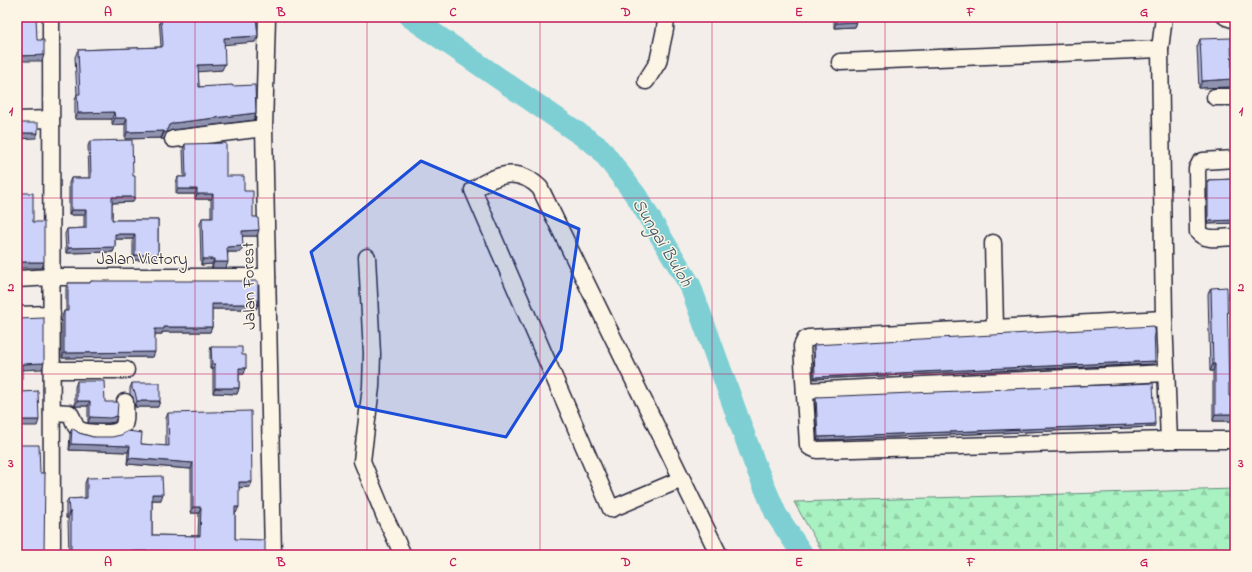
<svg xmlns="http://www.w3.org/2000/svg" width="1252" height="572" font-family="'Indie Flower',sans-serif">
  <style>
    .forest { fill: url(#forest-firs); stroke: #658a7e }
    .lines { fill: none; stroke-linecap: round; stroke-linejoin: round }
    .river { stroke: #7ecfd4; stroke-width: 22 }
    .minor-casing { stroke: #22223b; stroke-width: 19 }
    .minor { stroke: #fcf5e5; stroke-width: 16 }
    .wall { fill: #b0b5d8; stroke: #22223b }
    .shaded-wall { fill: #9093b0; stroke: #22223b }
    .building { fill: #cdd2fb; stroke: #22223b }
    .marked { fill: #1d4ed8; fill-opacity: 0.2; stroke: #1d4ed8; stroke-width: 3; stroke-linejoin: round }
    .grid { fill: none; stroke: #c2185b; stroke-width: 1; stroke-opacity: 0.55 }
    .labels { text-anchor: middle; stroke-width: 3; stroke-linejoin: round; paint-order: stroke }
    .street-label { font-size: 17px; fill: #22223b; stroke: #fcf5e5 }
    .water-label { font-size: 18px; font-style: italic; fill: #3e5669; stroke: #fcf5e5 }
    .neatline { fill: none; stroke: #c2185b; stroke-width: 1.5 }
    .grid-label { font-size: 13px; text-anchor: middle; font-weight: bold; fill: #c2185b }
  </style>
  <defs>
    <pattern id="forest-firs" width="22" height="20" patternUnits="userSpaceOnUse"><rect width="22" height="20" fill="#a8f2c1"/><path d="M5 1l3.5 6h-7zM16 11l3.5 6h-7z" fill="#90cfa7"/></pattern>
  </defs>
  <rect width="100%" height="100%" fill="#f3eee9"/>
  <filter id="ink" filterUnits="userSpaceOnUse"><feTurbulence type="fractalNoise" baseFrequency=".025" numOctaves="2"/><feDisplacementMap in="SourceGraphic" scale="8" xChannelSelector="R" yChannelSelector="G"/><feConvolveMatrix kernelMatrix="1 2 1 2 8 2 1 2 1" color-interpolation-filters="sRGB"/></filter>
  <g filter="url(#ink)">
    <!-- forest -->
    <polygon class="forest" points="1235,489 1235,555 824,555 794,502"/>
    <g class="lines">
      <!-- river -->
      <polyline class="river" points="410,17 600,148 637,197 690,285 754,462 776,514 803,555"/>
      <defs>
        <g id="minor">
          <polyline points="51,17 52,555"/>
          <polyline points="267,17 264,128 273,555"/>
          <polyline points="1164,17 1160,49 1164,319 1169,440"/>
          <polyline points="1226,17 1235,20"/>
          <polyline points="840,62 1160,49"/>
          <polyline points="646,81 658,62 665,29 666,17"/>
          <polyline points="1215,97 1235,97"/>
          <polyline points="17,120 51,119"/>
          <polyline points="173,139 264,128"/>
          <path d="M1235,159L1203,161L1200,163L1197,169L1198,232C1205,242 1224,237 1235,237"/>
          <polyline points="993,243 995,327"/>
          <polyline points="367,257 372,354 371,387 362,461 385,517 403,555"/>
          <polyline points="17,279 52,277 267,277"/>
          <polyline points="17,315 52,314"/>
          <polyline points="1164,319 808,338 805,340 802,346 808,445 810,447 817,450 1169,440 1235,440"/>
          <polyline points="52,370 126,370"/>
          <polyline points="805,391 1166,373"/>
          <path d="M52,412L69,413C74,417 73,425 78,429C84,433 93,433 100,433C127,434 126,426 125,402"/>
          <path d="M682,479L611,509L473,190C496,174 518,166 540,188L719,555"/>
        </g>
      </defs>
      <!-- minor casing -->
      <use href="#minor" class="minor-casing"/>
      <!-- minor -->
      <use href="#minor" class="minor"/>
    </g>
    <!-- wall -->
    <g class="wall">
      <polygon points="159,17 256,17 255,42 224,44 222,70 198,71 199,87 232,86 256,113 254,120 172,130 167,132 164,139 161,139 161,138 125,139 125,124 112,125 112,119 75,119 75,100 77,94 75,57 78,50 161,47"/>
      <polygon points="834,17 857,17 857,22 855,27 834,28"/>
      <polygon points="1200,39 1230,87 1199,88 1197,47"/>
      <polygon points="90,141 133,202 112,203 112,220 158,220 158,255 156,260 133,260 133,239 115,239 115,247 113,252 66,253 65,234 67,229 84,228 84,215 69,215 69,183 71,178 89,178 88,146"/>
      <polygon points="185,144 244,191 253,217 257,236 242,236 241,252 228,252 226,268 212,268 212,264 201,265 200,224 202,218 211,218 211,199 195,199 195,194 176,194 176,182 178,177 184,177 183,149"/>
      <polygon points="1235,179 1235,223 1207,224 1207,182 1208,180"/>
      <polygon points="91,281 258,304 256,309 212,309 212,327 210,332 162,332 162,334 155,334 153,357 62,358 62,317 64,311 66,311 66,288 68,283 90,283"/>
      <polygon points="1211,288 1229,396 1231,421 1213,421 1213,371 1210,371 1208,294"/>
      <polygon points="814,345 1154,364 814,379 813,347"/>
      <polygon points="211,347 242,355 244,374 239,374 239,388 237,394 213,393 213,369 210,369 210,352"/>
      <polygon points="77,381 105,402 115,422 108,423 88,423 88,406 75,406 75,387"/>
      <polygon points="132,383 158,407 135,407 133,397 130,394 130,388"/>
      <polygon points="816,397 1154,427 817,440 815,400"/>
      <polygon points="168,413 250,487 239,487 236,513 235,513 235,539 265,555 69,555 68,518 66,518 66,504 68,499 85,498 85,483 87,478 161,500 152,500 152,535 198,536 199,513 191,513 191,469 127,464 128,452 69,450 70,434 72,428 79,433 93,437 141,444 166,446 166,418"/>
    </g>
    <!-- shaded-wall -->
    <g class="shaded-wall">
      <polygon points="857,22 855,27 834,28 836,23"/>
      <polygon points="258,36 255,42 221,45 224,38"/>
      <polygon points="44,55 42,61 17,61 17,56"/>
      <polygon points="225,64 222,70 196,72 198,65"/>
      <polygon points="1232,79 1230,87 1199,88 1202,81"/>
      <polygon points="114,112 112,119 75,119 78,113"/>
      <polygon points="256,113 254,120 172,130 167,132 164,139 161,139 164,133 169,125 174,123"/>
      <polygon points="115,118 127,118 125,124 112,125"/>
      <polygon points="164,131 161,138 125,139 127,132"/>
      <polygon points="20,133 38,133 36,138 18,139"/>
      <polygon points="17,174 21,174 19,180 17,180"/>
      <polygon points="178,189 197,189 195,194 176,194"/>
      <polygon points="197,194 213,194 211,199 195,199"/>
      <polygon points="112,197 135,197 133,202 110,203"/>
      <polygon points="71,210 86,210 84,215 69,215"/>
      <polygon points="1235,220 1235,223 1207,224 1208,221"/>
      <polygon points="259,230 257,236 240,236 242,231"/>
      <polygon points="115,234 135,234 133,239 113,239"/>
      <polygon points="243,246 241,252 225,252 227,247"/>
      <polygon points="115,247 113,252 66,253 68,248"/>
      <polygon points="135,255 158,255 156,260 133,260"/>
      <polygon points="203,259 214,259 212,264 201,265"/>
      <polygon points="17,262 44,262 42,268 17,268"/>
      <polygon points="214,262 228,262 226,268 212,268"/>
      <polygon points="212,304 258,304 256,309 210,309"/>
      <polygon points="164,327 212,327 210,332 162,332 162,334 153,334 155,329"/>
      <polygon points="155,352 153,357 62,358 64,353"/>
      <polygon points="1155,361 1154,364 814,379 815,377"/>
      <polygon points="44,363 42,369 20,370 22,364"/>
      <polygon points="212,364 215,364 213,369 210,369"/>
      <polygon points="1213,364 1215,364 1213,371 1210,371"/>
      <polygon points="239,368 246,368 244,374 237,374"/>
      <polygon points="215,388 239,388 237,394 213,393"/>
      <polygon points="77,401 90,401 88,406 75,406"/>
      <polygon points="137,401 160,401 158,407 135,407"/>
      <polygon points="1215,414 1234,414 1231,421 1213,421"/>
      <polygon points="117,416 115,422 108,423 88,423 90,417"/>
      <polygon points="17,420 39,420 37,426 17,426"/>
      <polygon points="1155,424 1154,427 817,440 818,437"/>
      <polygon points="71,444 130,446 128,452 69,450"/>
      <polygon points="129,458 193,463 191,469 127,464"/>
      <polygon points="239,482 252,482 250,487 237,488"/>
      <polygon points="152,494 163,494 161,500 150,500"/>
      <polygon points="193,507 201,507 199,513 191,513"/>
      <polygon points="235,507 239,507 236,513 233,513"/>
      <polygon points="69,512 71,512 68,518 66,518"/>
      <polygon points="165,551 163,555 70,555 71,552"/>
    </g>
    <!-- building -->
    <g class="building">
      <polygon points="17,17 36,17 37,40 44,40 44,55 17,56"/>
      <polygon points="161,17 256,17 258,36 224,38 225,64 198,65 199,87 232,85 232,86 255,85 256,113 174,123 169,125 166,132 164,133 164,131 127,132 127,118 115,118 114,112 78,113 77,94 80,94 78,50 162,47 163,45"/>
      <polygon points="836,17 857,17 857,22 836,23"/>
      <polygon points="1231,38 1232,79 1202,81 1200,39"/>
      <polygon points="17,123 38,123 38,133 20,133 21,174 17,174"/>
      <polygon points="132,140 133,176 135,176 135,197 112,197 112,220 158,220 158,255 135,255 135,234 115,234 115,247 68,248 67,229 86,228 86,210 71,210 71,178 91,178 90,141"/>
      <polygon points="226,143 226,176 244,176 244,191 253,191 253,217 258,217 259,230 242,231 243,246 227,247 228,262 214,262 214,259 203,259 202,218 213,218 213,194 197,194 197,189 178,189 178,177 186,177 185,144"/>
      <polygon points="1235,179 1235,220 1208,221 1208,180"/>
      <polygon points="17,193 33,193 33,222 44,222 44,262 17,262"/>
      <polygon points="91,281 258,281 258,304 212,304 212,327 164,327 164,329 155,329 155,352 64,353 64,311 68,311 68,283 90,283"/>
      <polygon points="1227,287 1229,396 1234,396 1234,414 1215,414 1215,364 1213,364 1211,288"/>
      <polygon points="17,318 19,319 44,318 44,363 22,364 22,392 38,391 39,420 17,420"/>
      <polygon points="1154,326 1155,361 815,377 814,345"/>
      <polygon points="211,347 242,347 242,355 246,355 246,368 239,368 239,388 215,388 215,364 212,364"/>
      <polygon points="77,381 104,381 105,402 118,402 117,416 110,418 90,417 90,401 77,401"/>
      <polygon points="132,383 160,383 160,401 137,401 135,392 132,389"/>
      <polygon points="1153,383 1155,424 818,437 816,397"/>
      <polygon points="251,411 252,482 239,482 239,507 235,507 235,539 265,540 265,555 165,555 165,551 71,552 71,512 69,512 68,499 87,498 87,478 162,476 163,494 152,494 152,535 200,536 201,507 193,507 193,463 129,458 130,446 71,444 72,428 79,433 93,437 112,437 121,435 128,431 142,433 141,444 169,446 168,413"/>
      <polygon points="17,445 39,445 40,473 45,473 44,555 17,555"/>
    </g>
  </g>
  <!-- marked area -->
  <path class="marked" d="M421,161L579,229L561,350L506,437L356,406L311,252Z"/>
  <!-- grid -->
  <path class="grid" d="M195,17V555M367,17V555M540,17V555M712,17V555M885,17V555M1057,17V555M17,198H1235M17,374H1235"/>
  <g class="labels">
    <!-- street labels -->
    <g class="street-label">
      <text x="142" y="264">Jalan Victory</text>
      <text transform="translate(248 286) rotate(-91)" y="6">Jalan Forest</text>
    </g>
    <!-- water labels -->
    <g class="water-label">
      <text transform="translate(663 242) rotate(59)" y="6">Sungai Buloh</text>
    </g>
  </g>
  <!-- margin -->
  <rect width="1252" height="572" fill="none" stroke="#fcf5e5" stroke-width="44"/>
  <rect x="22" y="22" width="1208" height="528" class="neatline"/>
  <g class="grid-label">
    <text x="108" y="16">A</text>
    <text x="281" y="16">B</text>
    <text x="453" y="16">C</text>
    <text x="626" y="16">D</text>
    <text x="799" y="16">E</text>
    <text x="971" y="16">F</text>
    <text x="1144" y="16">G</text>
    <text x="11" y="115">1</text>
    <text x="1241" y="115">1</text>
    <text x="11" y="291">2</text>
    <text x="1241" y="291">2</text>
    <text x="11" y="467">3</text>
    <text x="1241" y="467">3</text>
    <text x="108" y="566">A</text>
    <text x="281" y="566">B</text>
    <text x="453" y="566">C</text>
    <text x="626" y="566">D</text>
    <text x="799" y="566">E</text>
    <text x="971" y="566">F</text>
    <text x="1144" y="566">G</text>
  </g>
</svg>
